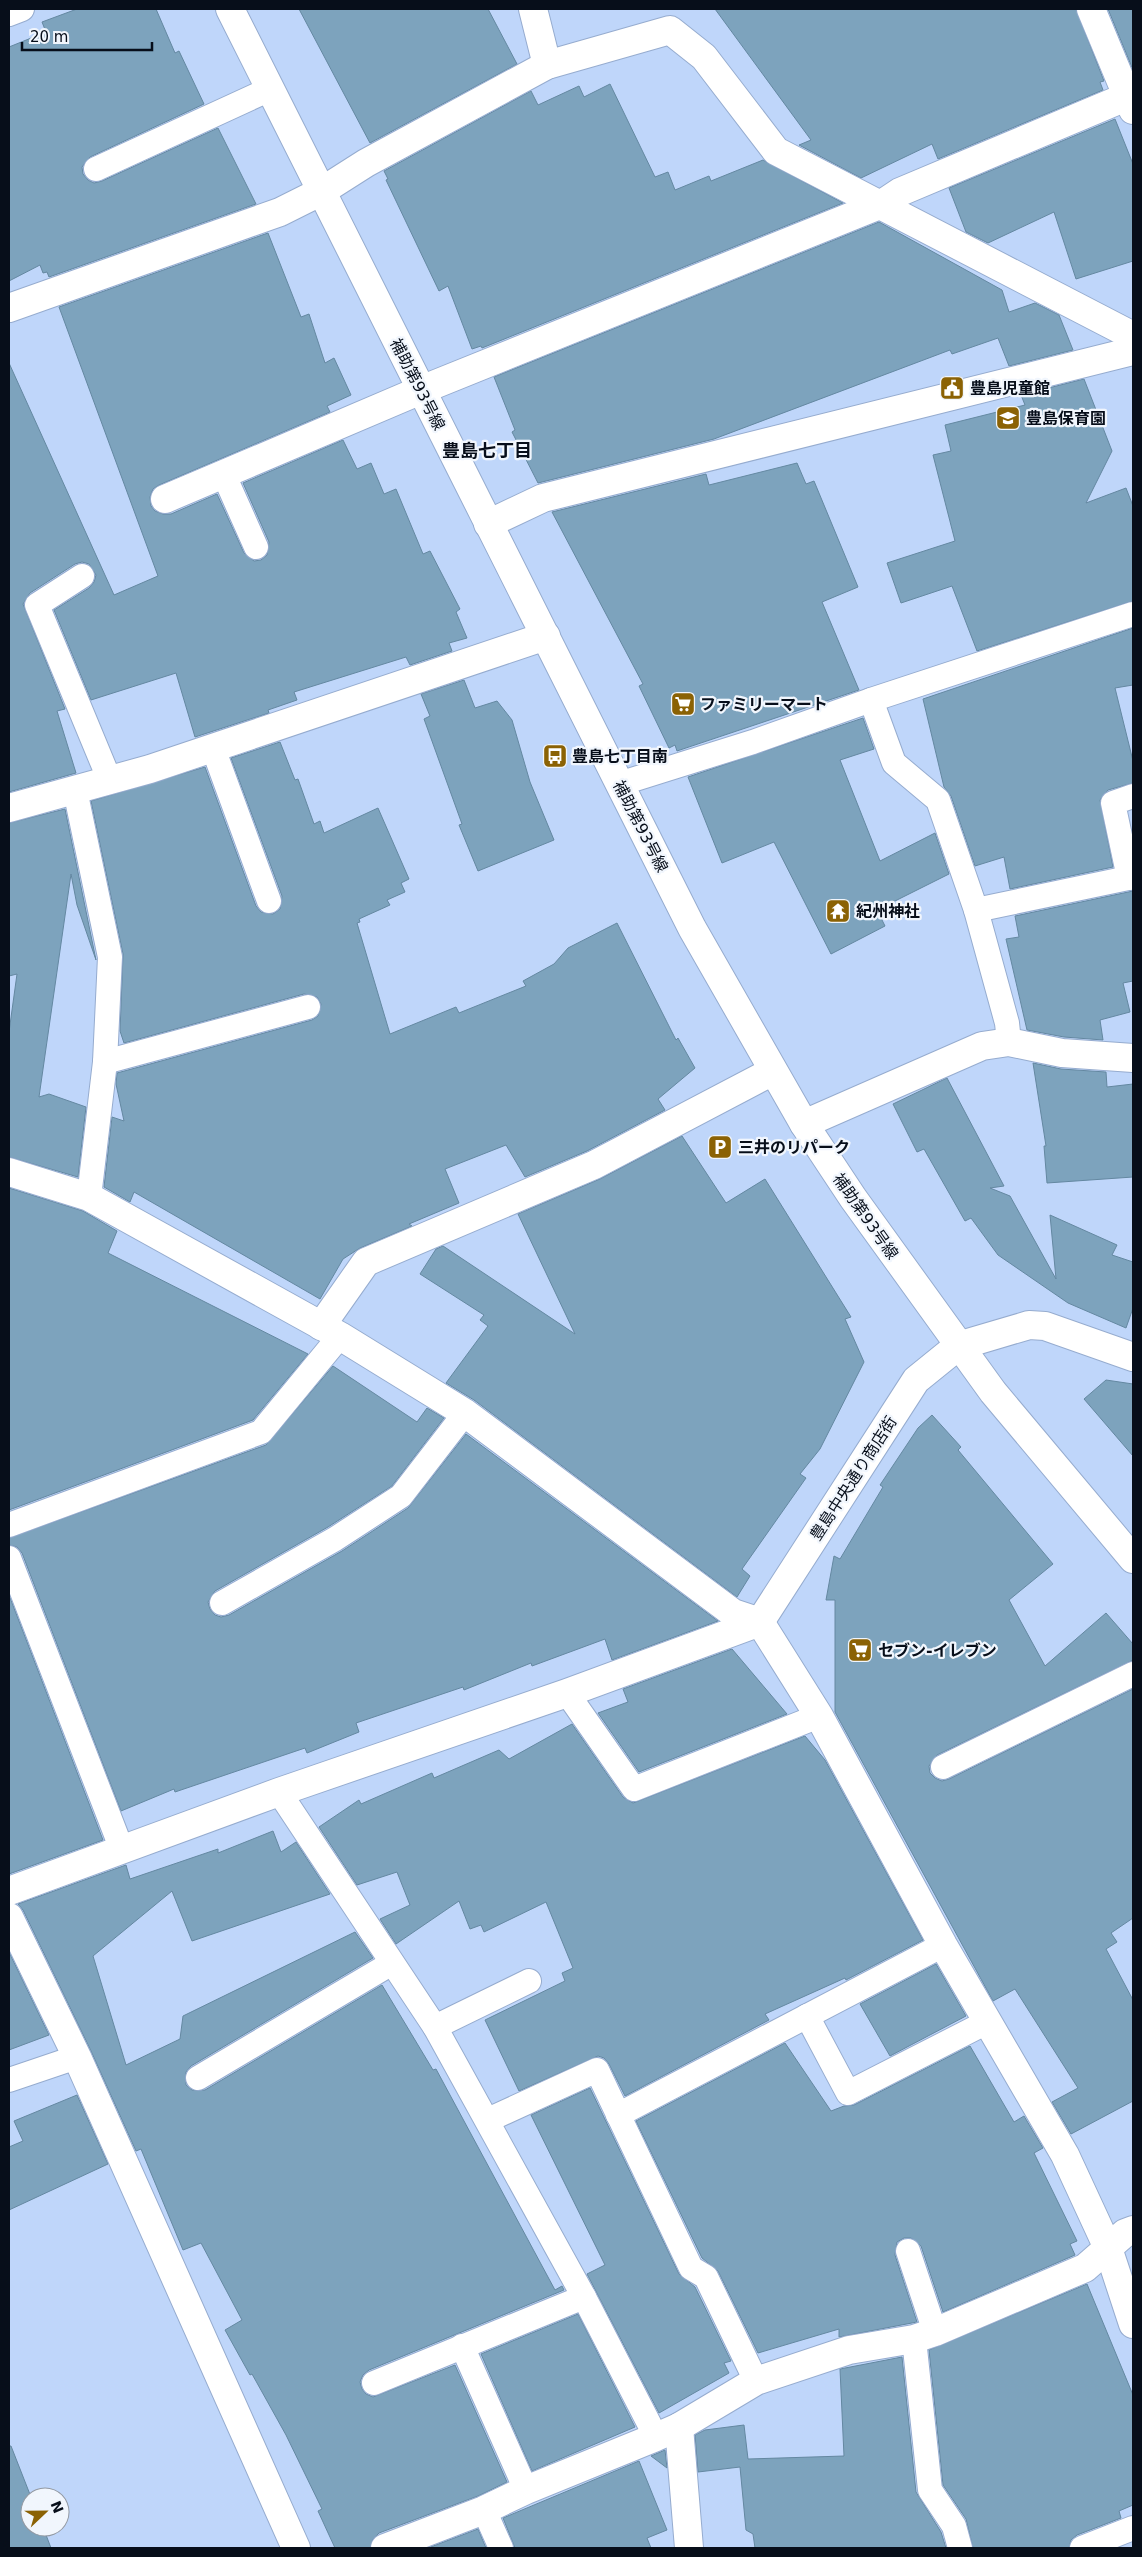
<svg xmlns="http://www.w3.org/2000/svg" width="1142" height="2557" font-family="'DejaVu Sans','Noto Sans JP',sans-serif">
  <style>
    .building { fill: #7da3bd; stroke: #6488a1 }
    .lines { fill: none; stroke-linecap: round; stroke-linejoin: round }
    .service-casing { stroke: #96accf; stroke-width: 26 }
    .minor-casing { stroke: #96accf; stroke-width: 30 }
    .tertiary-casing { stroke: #96accf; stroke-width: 30 }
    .service { stroke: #fff; stroke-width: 24 }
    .minor { stroke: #fff; stroke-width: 28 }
    .tertiary { stroke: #fff; stroke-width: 28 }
    .labels { text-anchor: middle; stroke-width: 4.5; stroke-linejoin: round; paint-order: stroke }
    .street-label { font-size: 16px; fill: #070e1a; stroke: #f1f6fd }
    .poi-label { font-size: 16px; font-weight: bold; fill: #070e1a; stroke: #f1f6fd; text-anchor: start }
    .neighbourhood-label { font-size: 18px; font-weight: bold; fill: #070e1a; stroke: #f1f6fd }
  </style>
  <rect width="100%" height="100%" fill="#bfd6fa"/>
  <!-- building -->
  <g class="building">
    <polygon points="77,9 156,9 175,53 179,51 204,104 90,157 82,167 83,174 88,180 94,183 102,181 218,128 256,204 49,277 47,272 43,273 40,265 9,281 9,47 46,32 42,22"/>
    <polygon points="299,9 488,9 517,64 370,143"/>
    <polygon points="715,9 1076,9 1104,81 1100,82 1103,90 938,159 932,144 861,178 799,145 811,140"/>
    <polygon points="1108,9 1133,9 1133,70"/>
    <polygon points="610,84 655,177 668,172 675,190 709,176 711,181 763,160 843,203 482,348 481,346 472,349 448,286 439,291 386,180 388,179 384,171 531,91 538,105 579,86 584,97"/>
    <polygon points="1115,119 1133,164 1133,261 1076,279 1054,212 988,243 966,232 949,188"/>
    <polygon points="879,222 1002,290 1009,312 1035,303 1059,315 1073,350 1009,366 998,338 952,354 950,350 714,439 538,483 512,432 515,430 494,377"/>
    <polygon points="268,233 301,317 309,314 325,363 334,358 351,395 327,406 330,412 159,485 153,489 150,497 151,506 155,511 163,514 171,514 217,494 244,553 254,561 261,560 267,555 269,542 243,483 343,440 357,469 371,463 384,494 396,489 423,554 430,551 460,609 456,612 467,638 449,643 452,651 410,665 406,657 294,692 297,700 268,710 269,713 195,737 176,673 91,700 54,610 89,588 94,582 96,575 89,564 82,562 75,564 30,593 23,604 65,709 57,711 76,773 9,792 9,363 114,595 158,576 59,307"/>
    <polygon points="1084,379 1112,451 1086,503 1126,488 1133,506 1133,601 977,651 952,586 901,603 887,563 955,541 933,455 951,451 945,425 1025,405 1021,395"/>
    <polygon points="797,463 806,484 814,481 858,587 822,602 859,690 677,751 675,745 669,748 639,686 643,684 552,512 706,474 709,485"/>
    <polygon points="1133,628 1133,685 1115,688 1133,761 1133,783 1108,790 1100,800 1113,867 1010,889 1004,857 975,866 951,796 944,787 923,699"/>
    <polygon points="464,680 475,708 497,701 512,720 530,782 554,840 478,871 459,825 462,824 424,719 430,716 421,694"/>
    <polygon points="863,718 874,749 840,760 880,861 935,833 949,874 877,910 885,926 831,954 774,842 722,863 688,777"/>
    <polygon points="280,742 295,780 298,779 314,824 320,821 324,833 378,808 409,879 401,883 405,892 387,900 390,905 359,919 360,922 357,923 390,1034 456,1007 459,1013 526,986 523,981 554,964 568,948 617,923 676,1040 678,1038 695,1068 658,1099 665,1110 587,1151 525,1177 506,1145 445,1169 459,1203 409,1224 412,1226 360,1248 343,1259 320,1299 134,1192 130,1202 104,1187 112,1117 124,1121 116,1084 117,1073 312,1020 318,1016 321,1004 317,997 304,994 124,1043 120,1031 123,954 91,801 205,767 256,906 261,912 273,914 280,909 282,896 231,758"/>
    <polygon points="65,809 96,960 77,905 71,874 39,1097 49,1094 86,1107 78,1177 9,1157 9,1032 17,974 9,976 9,823"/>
    <polygon points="1133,891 1133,981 1123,983 1130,1012 1100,1020 1103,1040 1064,1037 1027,1030 1006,939 1019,937 1015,916"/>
    <polygon points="1033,1063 1061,1069 1106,1072 1107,1087 1133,1084 1133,1177 1047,1183 1044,1146 1046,1146"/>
    <polygon points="947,1078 1004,1186 990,1188 1010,1196 1056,1279 1050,1215 1117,1245 1112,1255 1133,1262 1133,1308 1126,1328 1068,1303 998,1255 971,1218 965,1221 924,1149 917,1152 893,1104"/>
    <polygon points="682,1136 726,1203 765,1179 851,1317 845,1319 864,1362 820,1449 800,1474 806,1478 742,1569 750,1576 737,1597 474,1400 446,1383 488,1326 480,1320 484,1315 420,1274 436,1249 443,1246 575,1334 518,1214 600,1179"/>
    <polygon points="9,1188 83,1211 117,1231 108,1253 308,1354 253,1420 9,1510"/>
    <polygon points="333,1366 417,1422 427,1408 444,1418 392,1486 328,1527 215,1591 208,1602 210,1609 215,1615 221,1617 229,1615 342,1551 408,1508 466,1434 718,1621 612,1660 605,1639 532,1666 531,1663 464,1690 463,1687 356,1723 359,1732 307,1753 305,1748 175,1792 174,1789 121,1811 22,1553 17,1547 9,1545 9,1538 266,1445"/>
    <polygon points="1106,1380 1133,1384 1133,1456 1084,1399"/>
    <polygon points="932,1415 961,1447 958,1450 1053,1564 1009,1600 1045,1666 1106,1613 1133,1644 1133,1660 937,1755 929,1766 930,1773 935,1778 942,1781 949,1779 1133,1689 1133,1918 1111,1933 1117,1942 1106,1949 1133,2000 1133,2101 1071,2134 1052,2102 1078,2088 1015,1989 993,2001 835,1712 835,1600 826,1600 834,1556 840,1559 883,1487 880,1485 918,1428"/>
    <polygon points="9,1595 103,1840 9,1874"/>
    <polygon points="732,1649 787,1714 639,1772 598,1713 628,1702 623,1689"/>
    <polygon points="572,1724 623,1797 633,1803 805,1736 825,1760 923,1940 846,1980 845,1978 765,2014 769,2020 625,2096 609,2064 604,2058 598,2056 519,2091 485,2020 565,1981 562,1973 573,1968 546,1902 484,1932 481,1925 470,1929 459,1901 396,1944 380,1919 410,1905 397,1872 357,1885 319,1827 359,1800 361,1804 432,1773 434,1778 499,1750 509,1759"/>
    <polygon points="273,1831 281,1852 296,1842 330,1894 192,1941 172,1891 93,1956 126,2065 180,2039 183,2016 355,1932 373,1958 191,2066 186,2072 186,2085 192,2090 205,2090 382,1985 433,2070 436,2069 555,2290 562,2286 564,2290 369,2370 363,2375 360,2382 362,2389 366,2394 373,2397 455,2365 507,2482 478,2496 379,2533 373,2539 370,2548 335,2548 318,2511 322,2509 286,2435 252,2374 250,2375 225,2330 242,2320 201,2243 183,2250 141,2149 136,2151 91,2051 23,1910 18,1904 126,1865 130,1879 218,1849 218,1853"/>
    <polygon points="9,1952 49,2035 9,2050"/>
    <polygon points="936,1964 966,2016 890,2056 860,2004"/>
    <polygon points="785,2043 831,2111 844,2106 854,2105 970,2046 1014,2122 1024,2116 1043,2148 1034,2153 1077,2241 1070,2244 1075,2255 943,2312 921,2246 911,2238 904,2238 897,2242 895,2255 917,2322 839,2337 839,2329 758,2353 718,2271 702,2258 636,2121"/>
    <polygon points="590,2088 679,2274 695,2287 731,2361 724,2363 729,2373 659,2413 587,2274 605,2265 531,2115"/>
    <polygon points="77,2095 108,2164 9,2210 9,2147 23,2141 14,2121"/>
    <polygon points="1087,2284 1133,2395 1133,2505 1119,2511 1121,2518 1077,2535 1071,2540 1069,2548 973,2548 966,2519 943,2485 929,2350"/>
    <polygon points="578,2314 635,2427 532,2471 481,2354"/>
    <polygon points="902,2357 916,2492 941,2532 946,2548 755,2548 753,2534 746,2530 740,2467 698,2472 695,2435 705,2430 744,2425 748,2459 844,2456 840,2369"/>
    <polygon points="9,2446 11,2446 31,2497 30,2527 43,2527 51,2548 9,2548"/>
    <polygon points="665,2450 667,2468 651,2456"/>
    <polygon points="639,2461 667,2530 647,2538 651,2548 515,2548 503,2518"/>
    <polygon points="478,2529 486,2548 428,2548"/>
  </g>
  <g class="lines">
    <defs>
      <g id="service">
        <polyline points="9,14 22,9"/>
        <polyline points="96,169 270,89"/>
        <polyline points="224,475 256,547"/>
        <polyline points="82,576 37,605 110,781"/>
        <polyline points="871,700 894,763 938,800 976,910 1007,1023 1009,1042"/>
        <polyline points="213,748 269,901"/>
        <polyline points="619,784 753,742 871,700 1133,614"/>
        <polyline points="75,790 110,957 105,1062 89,1197"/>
        <polyline points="1129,878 1113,803 1133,796"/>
        <polyline points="976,910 1133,877"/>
        <polyline points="105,1062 308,1007"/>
        <polyline points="9,1525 261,1432 340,1336"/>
        <polyline points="9,1558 122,1850"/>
        <polyline points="222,1603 335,1539 401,1496 465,1413"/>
        <polyline points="567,1693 634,1789 819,1716"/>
        <polyline points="943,1767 1133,1674"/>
        <polyline points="279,1792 435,2027 584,2297 656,2437"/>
        <polyline points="807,2016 848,2093 987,2022"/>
        <polyline points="435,2027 529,1981"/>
        <polyline points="198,2078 392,1963"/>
        <polyline points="9,2080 77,2057"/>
        <polyline points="618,2115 943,1945"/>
        <polyline points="488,2120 597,2070 691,2268 706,2277 756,2381"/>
        <polyline points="908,2251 935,2332"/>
        <polyline points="914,2339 930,2490 954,2526 960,2548"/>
        <polyline points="462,2346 526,2490"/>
        <polyline points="374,2383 584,2297"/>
        <polyline points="484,2510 501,2548"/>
        <polyline points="1082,2548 1133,2528"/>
      </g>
      <g id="minor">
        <polyline points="533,9 547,65"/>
        <polyline points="1091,9 1133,110"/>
        <polyline points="9,308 280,212 322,191 366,163 547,65 670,30 704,57 776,151 1133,336"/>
        <polyline points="165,499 421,390 882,204 900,192 1133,94"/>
        <polyline points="488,524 543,498 1133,351"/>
        <polyline points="9,808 150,769 546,636"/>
        <polyline points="804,1124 982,1046 1009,1042 1062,1053 1133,1058"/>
        <polyline points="9,1172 89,1197 340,1336 465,1413 733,1613 760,1622 819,1716 943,1945 1065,2155 1108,2248 1133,2324"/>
        <polyline points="321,1326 366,1262 594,1165 773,1071"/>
        <polyline points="760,1622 916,1380 958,1346 1029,1325 1045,1326 1133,1357"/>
        <polyline points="9,1891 279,1792 567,1693 760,1622"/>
        <polyline points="9,1917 77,2057 296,2548"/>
        <polyline points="679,2427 689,2548"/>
        <polyline points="385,2548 484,2510 526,2490 656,2437 679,2427 756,2381 849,2350 914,2339 935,2332 1085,2268 1125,2233 1133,2230"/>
      </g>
      <polyline id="tertiary" points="230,9 692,928 804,1124 853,1198 993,1392 1133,1559"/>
    </defs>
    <!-- service casing -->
    <use href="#service" class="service-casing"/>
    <!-- minor casing -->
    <use href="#minor" class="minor-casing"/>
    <!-- tertiary casing -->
    <use href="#tertiary" class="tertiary-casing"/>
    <!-- service -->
    <use href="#service" class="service"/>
    <!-- minor -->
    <use href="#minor" class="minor"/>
    <!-- tertiary -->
    <use href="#tertiary" class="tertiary"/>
  </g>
  <!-- icons -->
  <defs>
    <symbol id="civic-square" viewBox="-11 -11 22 22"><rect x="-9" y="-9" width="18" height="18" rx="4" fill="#8b6204" stroke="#f1f6fd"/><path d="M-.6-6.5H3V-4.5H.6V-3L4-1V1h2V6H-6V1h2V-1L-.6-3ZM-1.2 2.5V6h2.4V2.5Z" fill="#fff"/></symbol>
    <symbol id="school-square" viewBox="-11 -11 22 22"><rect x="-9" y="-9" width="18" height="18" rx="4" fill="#8b6204" stroke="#f1f6fd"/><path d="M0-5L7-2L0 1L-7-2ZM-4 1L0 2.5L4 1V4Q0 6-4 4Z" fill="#fff"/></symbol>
    <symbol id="supermarket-square" viewBox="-11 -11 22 22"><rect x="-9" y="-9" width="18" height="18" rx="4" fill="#8b6204" stroke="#f1f6fd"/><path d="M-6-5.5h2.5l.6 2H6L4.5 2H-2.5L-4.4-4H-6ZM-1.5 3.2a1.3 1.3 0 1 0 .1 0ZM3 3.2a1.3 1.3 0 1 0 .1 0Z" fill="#fff"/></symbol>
    <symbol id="bus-square" viewBox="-11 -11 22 22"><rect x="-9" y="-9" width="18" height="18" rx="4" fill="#8b6204" stroke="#f1f6fd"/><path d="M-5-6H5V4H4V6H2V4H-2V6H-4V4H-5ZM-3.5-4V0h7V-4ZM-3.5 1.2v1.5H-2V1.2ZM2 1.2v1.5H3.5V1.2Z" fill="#fff"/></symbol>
    <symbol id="temple-square" viewBox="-11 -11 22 22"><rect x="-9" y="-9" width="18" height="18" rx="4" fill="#8b6204" stroke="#f1f6fd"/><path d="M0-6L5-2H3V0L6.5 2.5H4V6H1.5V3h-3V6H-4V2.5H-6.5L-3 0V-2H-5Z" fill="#fff"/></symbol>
    <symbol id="parking-square" viewBox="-11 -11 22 22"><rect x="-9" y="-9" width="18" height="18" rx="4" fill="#8b6204" stroke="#f1f6fd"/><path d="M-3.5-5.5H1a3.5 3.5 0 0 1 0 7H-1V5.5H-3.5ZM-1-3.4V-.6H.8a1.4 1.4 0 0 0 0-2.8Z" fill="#fff"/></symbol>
  </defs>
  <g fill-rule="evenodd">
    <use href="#civic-square" x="938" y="374" width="28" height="28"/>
    <use href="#school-square" x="994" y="404" width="28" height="28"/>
    <use href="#supermarket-square" x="669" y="690" width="28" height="28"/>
    <use href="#bus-square" x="541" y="742" width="28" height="28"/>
    <use href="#temple-square" x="824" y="897" width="28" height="28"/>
    <use href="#parking-square" x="706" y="1133" width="28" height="28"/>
    <use href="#supermarket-square" x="846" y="1636" width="28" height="28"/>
  </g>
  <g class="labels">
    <!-- street labels -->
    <g class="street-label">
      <text transform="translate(418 384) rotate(63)" y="6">補助第93号線</text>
      <text transform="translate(641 826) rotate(63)" y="6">補助第93号線</text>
      <text transform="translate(866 1216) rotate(55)" y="6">補助第93号線</text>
      <text transform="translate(853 1478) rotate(-57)" y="6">豊島中央通り商店街</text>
    </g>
    <!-- poi labels -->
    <g class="poi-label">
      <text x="970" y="394">豊島児童館</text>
      <text x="1026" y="424">豊島保育園</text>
      <text x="700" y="710">ファミリーマート</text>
      <text x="572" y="762">豊島七丁目南</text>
      <text x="856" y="917">紀州神社</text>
      <text x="738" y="1153">三井のリパーク</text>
      <text x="878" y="1656">セブン-イレブン</text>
    </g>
    <!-- neighbourhood labels -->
    <g class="neighbourhood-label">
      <text x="487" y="457">豊島七丁目</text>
    </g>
  </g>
  <!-- border -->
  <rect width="1142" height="2557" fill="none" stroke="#070e1a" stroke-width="20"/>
  <!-- north arrow -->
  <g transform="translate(45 2512) rotate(68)"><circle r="24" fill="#f1f6fd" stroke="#9399a2"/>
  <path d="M0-4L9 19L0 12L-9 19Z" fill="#8b6204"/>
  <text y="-8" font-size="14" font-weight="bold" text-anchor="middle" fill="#070e1a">N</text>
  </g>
  <!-- scale -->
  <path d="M22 42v8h130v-8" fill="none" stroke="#070e1a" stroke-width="2.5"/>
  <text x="30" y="42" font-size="15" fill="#070e1a" stroke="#f1f6fd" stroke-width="4" paint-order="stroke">20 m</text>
</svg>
